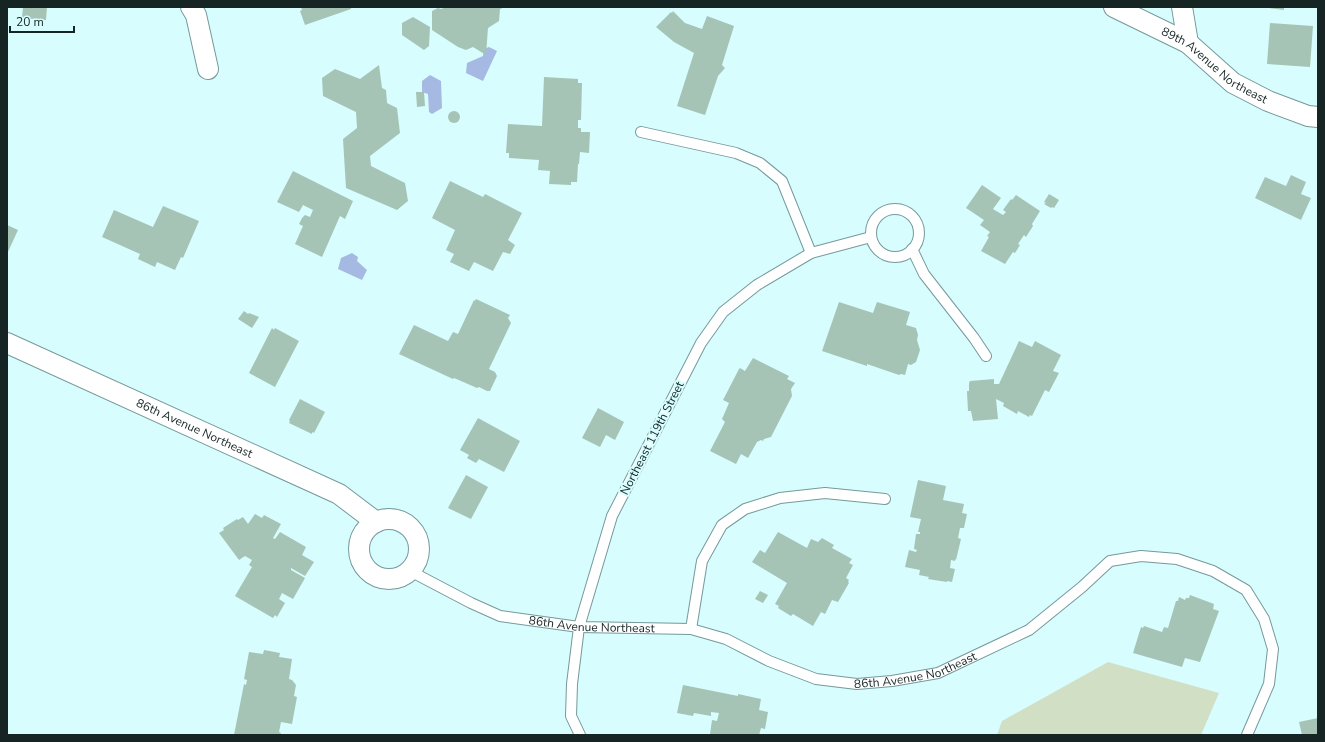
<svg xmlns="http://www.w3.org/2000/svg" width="1325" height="742" font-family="'Nunito Sans',sans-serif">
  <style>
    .green { fill: #d1e0c5 }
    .water { fill: #a6b9e2 }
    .building { fill: #a5c4b5 }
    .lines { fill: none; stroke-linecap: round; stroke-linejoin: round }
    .lane-casing { stroke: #76999a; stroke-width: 12 }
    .street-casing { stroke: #76999a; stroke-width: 22 }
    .lane { stroke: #fff; stroke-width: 10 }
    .street { stroke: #fff; stroke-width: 20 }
    .labels { text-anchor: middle; stroke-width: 4; stroke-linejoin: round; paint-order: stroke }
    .street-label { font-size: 12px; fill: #162424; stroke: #d7fdfe }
  </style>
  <rect width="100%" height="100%" fill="#d7fdfe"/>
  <!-- green -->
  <polygon class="green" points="1108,662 1219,693 1201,735 997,735 1002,721"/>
  <!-- water -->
  <g class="water">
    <polygon points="489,47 497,51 483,81 466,73 467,63 483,56 484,49"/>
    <polygon points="430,75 441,81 442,108 432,114 429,112 428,94 422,92 422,81"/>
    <polygon points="352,253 358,257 357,261 367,270 362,280 338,269 341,258"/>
  </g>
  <!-- building -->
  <g class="building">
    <polygon points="23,7 47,7 46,20 22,18"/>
    <polygon points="301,7 351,7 351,9 305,25 300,11 302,10"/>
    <polygon points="446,7 505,7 500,9 499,21 488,28 486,55 473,47 466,50 458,47 432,30 432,11 438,8 441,9"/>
    <polygon points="1269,7 1284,7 1284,10 1269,8"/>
    <polygon points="673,11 685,23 702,29 707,16 734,26 722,65 725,68 718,76 705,115 677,106 694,53 674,42 656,27 671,12 672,13"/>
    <polygon points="413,17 430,27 429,46 424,50 402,35 402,23"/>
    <polygon points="1270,23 1313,26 1310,67 1267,64"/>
    <polygon points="379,65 382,88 386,90 387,103 397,108 400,133 370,156 371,166 405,183 408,201 397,210 346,188 343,139 357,128 356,112 323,96 322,78 335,69 360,79"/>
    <polygon points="544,77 578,79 578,83 582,83 581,120 578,120 578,128 581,128 581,132 590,132 589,153 580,152 579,164 578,164 577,182 571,182 571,185 549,184 550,171 538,170 539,160 509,158 509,153 506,153 508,124 542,126"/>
    <polygon points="416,92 424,92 425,106 417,107"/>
    <circle cx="454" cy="117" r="6"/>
    <polygon points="293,171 353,201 345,219 340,216 322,257 295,244 303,226 299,224 302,218 305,215 310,217 313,210 303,205 299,212 277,202"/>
    <polygon points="1291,175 1306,182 1301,194 1311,198 1301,220 1255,198 1265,177 1286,186"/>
    <polygon points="450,181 483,197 485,194 522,213 508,240 515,245 510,254 503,252 493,271 474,262 469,271 450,262 454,254 446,250 455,230 432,218"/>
    <polygon points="982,185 1001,198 993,209 1003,215 1006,212 1003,210 1011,199 1012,200 1016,195 1040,211 1032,224 1033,226 1026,237 1024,235 1018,244 1020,245 1015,253 1013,252 1005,264 981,251 989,237 987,236 990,232 980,225 984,220 966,208"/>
    <polygon points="1049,194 1059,200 1054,208 1052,207 1051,208 1044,204 1046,203 1044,202"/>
    <polygon points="163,206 199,221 183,258 181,257 175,270 157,262 155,267 138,259 140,254 102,237 114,210 153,227"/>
    <polygon points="7,225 18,230 7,254"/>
    <polygon points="476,299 510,315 508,318 511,323 489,369 495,372 497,376 490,391 487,391 479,387 477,388 454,378 453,379 399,354 414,325 448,341 453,332 458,334 474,300 475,301"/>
    <polygon points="839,302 873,313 877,302 910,312 906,325 916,328 918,335 917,340 920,350 916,362 911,365 908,364 905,375 901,374 899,375 867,364 867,366 822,351"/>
    <polygon points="244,311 248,314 249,313 259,317 252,328 238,319"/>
    <polygon points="272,328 274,330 275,328 299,341 275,387 249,373"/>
    <polygon points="1019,341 1032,347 1035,341 1061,355 1053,371 1059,373 1049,392 1045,390 1032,416 1030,415 1029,417 1018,411 1017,414 1003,406 1004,403 996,399 998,419 973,421 971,411 968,411 967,392 967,391 969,391 969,383 970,381 994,379 994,384 999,384"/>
    <polygon points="753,358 789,376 787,379 795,383 791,389 792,396 771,437 764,439 763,441 761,440 757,442 748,458 741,454 736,464 710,451 725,422 722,419 729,403 723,400 739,369 740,368 745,371"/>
    <polygon points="300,399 325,412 314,433 312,432 312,434 289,423 290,421 289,420"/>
    <polygon points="598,408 624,422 615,440 606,435 600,447 582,438"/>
    <polygon points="478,418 520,441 504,472 479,459 476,463 467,458 469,455 460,450"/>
    <polygon points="466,475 488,487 471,519 448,508"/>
    <polygon points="918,480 946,486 943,500 964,504 962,513 967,514 964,528 960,528 958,538 961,539 956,560 955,559 955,561 951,560 950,568 955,569 952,582 947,581 947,582 928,579 929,577 919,575 920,570 905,567 909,550 916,552 917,550 914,549 916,534 920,534 920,532 918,532 921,519 910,517"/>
    <polygon points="255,514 262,518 264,515 281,524 273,538 275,539 280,532 306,547 302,555 314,562 305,576 291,568 291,570 305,578 293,599 282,593 279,599 285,603 277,617 275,615 273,618 235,596 252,567 249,565 252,560 245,556 239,560 219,533 224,530 223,528 237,519 238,520 243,517 248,524"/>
    <polygon points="778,532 807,548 811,539 818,542 822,538 834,545 832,548 852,559 849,563 853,565 846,578 849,580 848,582 849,583 838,602 832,600 825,614 821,612 813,626 793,614 791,616 778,608 779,606 775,604 787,583 752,562 760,550 765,553"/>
    <polygon points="760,591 768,595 763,603 755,599"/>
    <polygon points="1190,595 1214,604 1213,609 1219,611 1200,662 1185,658 1182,667 1133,653 1141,627 1143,628 1144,626 1162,632 1164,627 1168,628 1176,601 1178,601 1179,597 1185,600 1186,598 1189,598"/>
    <polygon points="264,650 280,653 279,657 292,659 289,679 292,680 296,685 294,696 297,697 292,724 281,722 279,732 281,733 280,735 234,735 244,684 246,685 247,680 244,679 249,652 263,654"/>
    <polygon points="683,685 738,696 738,694 761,699 759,710 768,712 765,729 761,728 759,735 714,735 710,734 712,720 717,721 719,713 711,712 711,716 694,713 693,716 677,713"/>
    <polygon points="1318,718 1318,735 1302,735 1299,722"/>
  </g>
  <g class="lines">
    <defs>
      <g id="lane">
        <polyline points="641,132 736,153 760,163 782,181 811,253"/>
        <circle cx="895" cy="233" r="24"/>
        <polyline points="912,249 924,274 974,338 986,356"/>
        <path id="s1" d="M410,571L471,603L500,616L579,627L691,629L726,639L769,661L816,679L857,684L892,681L938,673L1029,630L1082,587L1110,561L1141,556L1177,559L1213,571L1246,590L1264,619L1273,649L1269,684L1247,735"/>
        <polyline points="691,629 702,561 722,525 745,509 780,498 825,493 885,499"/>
        <polyline points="580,735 571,716 572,684 579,627 612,516 701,343 723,312 757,285 811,253 871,237"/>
      </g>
      <g id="street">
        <polyline points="191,7 196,15 208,69"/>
        <path id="s2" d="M1114,7L1188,43L1233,83L1268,101L1308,116L1318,117"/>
        <polyline points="1182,7 1188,43"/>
        <path id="s3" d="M7,343L339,494L376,522"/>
        <circle cx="389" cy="549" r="30"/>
      </g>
    </defs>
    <!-- lane casing -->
    <use href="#lane" class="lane-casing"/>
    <!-- street casing -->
    <use href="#street" class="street-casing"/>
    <!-- lane -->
    <use href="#lane" class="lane"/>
    <!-- street -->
    <use href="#street" class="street"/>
  </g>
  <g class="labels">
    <!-- street labels -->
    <g class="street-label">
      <text dy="4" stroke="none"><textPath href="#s2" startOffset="117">89th Avenue Northeast</textPath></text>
      <text dy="4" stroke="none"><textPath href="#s3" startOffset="206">86th Avenue Northeast</textPath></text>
      <text transform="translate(652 438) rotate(-63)" y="4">Northeast 119th Street</text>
      <text dy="4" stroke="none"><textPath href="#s1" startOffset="193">86th Avenue Northeast</textPath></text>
      <text dy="4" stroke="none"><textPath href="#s1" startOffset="529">86th Avenue Northeast</textPath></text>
    </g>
  </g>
  <!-- border -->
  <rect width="1325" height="742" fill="none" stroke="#162424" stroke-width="16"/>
  <!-- scale -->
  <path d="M10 26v6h64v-6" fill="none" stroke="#162424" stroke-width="2"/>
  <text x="16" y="26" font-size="12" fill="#162424" stroke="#d7fdfe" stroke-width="3" paint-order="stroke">20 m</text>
</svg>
